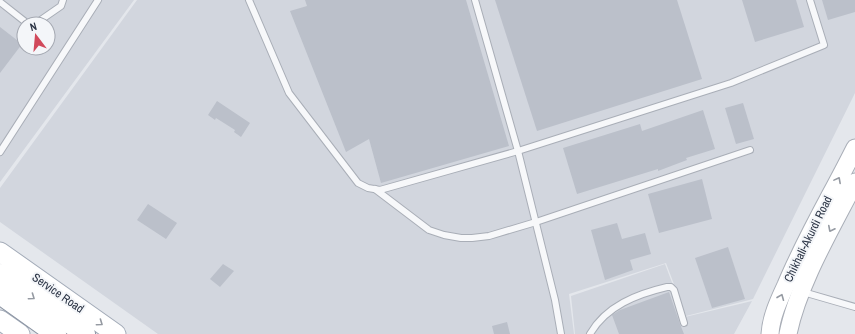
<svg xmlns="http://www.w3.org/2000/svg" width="855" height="334" font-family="'Archivo Narrow',sans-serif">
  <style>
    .built { fill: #d2d6de; fill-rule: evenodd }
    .building { fill: #bbc0ca }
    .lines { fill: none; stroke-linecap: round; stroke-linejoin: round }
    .service-casing { stroke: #a9aeb7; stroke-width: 8 }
    .secondary-casing { stroke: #a9aeb7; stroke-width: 19 }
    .primary-casing { stroke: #a3abb8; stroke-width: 21 }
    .trunk-casing { stroke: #8b94a3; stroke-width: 22 }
    .service { stroke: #f7f8fa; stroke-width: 6 }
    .secondary { stroke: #fff; stroke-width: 17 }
    .primary { stroke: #fff; stroke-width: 19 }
    .trunk { stroke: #fff; stroke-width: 20 }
    .oneway { stroke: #959aa2 }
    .labels { text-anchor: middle; stroke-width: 4; stroke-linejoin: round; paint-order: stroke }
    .street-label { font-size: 12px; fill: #2b3445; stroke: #f4f6f9 }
  </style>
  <rect width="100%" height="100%" fill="#e4e7ec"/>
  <!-- built -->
  <g class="built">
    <path d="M0,0H134L0,182ZM24,24H48V48H24Z"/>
    <polygon points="137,0 855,0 855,93 753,299 686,316 666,263 569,294 574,334 158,334 0,222 0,188"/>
    <polygon points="665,264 685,317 752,301 734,334 575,334 571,296"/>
  </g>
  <!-- building -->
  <g class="building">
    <polygon points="305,0 466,0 509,146 381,183 369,139 346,152 290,11 307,6"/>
    <polygon points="495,0 677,0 702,79 537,131"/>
    <polygon points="742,0 796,0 804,27 755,42"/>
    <polygon points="822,0 855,0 855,12 828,20"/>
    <polygon points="0,27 22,44 0,73"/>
    <polygon points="217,101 250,123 241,137 234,132 235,130 216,118 215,120 208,115"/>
    <polygon points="743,103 754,139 736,144 725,108"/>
    <polygon points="703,110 715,149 686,158 687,160 658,171 658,169 577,194 563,148 640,124 642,131"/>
    <polygon points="702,179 712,219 659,233 648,194"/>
    <polygon points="148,204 177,223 166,239 137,220"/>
    <polygon points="617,223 622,239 645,233 651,254 630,260 633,270 605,280 591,230"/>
    <polygon points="728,247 745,299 712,308 695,258"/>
    <polygon points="223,264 234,271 220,287 210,279"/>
    <polygon points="669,292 680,324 684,334 619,334 612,315 620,310"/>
    <polygon points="507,322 510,334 494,334 492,326"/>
  </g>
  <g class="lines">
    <defs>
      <g id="service">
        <polyline points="249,0 289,93 358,183 368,188 380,190 518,151 731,83 824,45 810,0"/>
        <polyline points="475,0 518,151 555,300 561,334"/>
        <polyline points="0,2 28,24"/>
        <polyline points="35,24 61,6 63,0"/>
        <polyline points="0,152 98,0"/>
        <polyline points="375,189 429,230 444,235 461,238 472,238 489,236 536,222 750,150"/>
        <polyline points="803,292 855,307"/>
        <path d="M590,334C606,306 637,294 667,287H671L674,290L684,323"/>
      </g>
      <g id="secondary">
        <path d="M770,334C771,317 779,300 786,285C806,237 832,194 855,148"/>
        <path d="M788,334C798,284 832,227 855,182"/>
      </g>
      <g id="primary">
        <polyline points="0,252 116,334"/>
        <polyline points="0,320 20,334"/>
      </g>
      <g id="trunk">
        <polyline points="0,274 85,334"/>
        <polyline points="0,294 56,334"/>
      </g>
    </defs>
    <!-- service casing -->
    <use href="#service" class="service-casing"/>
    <!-- secondary casing -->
    <use href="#secondary" class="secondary-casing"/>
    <!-- primary casing -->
    <use href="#primary" class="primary-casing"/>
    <!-- trunk casing -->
    <use href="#trunk" class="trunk-casing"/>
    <!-- service -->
    <use href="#service" class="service"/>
    <!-- secondary -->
    <use href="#secondary" class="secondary"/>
    <!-- primary -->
    <use href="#primary" class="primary"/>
    <!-- trunk -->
    <use href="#trunk" class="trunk"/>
  </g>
  <!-- one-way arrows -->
  <defs><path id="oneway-chevron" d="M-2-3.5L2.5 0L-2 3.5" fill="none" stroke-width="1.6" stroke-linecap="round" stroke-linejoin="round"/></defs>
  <g class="oneway">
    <use href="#oneway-chevron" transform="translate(838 180) rotate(-62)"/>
    <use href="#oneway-chevron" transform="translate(831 229) rotate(117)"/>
    <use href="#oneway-chevron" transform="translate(32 297) rotate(35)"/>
    <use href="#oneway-chevron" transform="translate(781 297) rotate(-68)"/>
    <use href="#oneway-chevron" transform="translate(100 323) rotate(35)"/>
  </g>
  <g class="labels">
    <!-- street labels -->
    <g class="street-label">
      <text transform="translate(808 239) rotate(-64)" y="4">Chikhali-Akurdi Road</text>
      <text transform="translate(58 293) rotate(35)" y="4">Service Road</text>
    </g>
  </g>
  <!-- north arrow -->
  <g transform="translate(36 36) rotate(344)"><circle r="19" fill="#f4f6f9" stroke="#a4a8b1"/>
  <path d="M0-3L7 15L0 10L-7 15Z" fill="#d1495b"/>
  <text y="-6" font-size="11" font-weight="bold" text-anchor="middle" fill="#2b3445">N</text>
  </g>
</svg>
